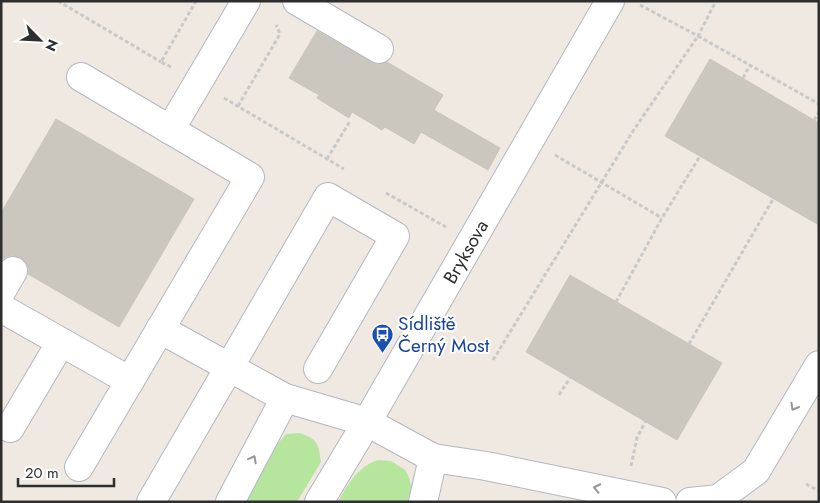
<svg xmlns="http://www.w3.org/2000/svg" width="820" height="503" font-family="Jost,sans-serif">
  <style>
    .green { fill: #b6e59e }
    .building { fill: #cbc7bf; stroke: #cbc5ba }
    .lines { fill: none; stroke-linecap: round; stroke-linejoin: round }
    .minor-casing { stroke: #b4b7c1; stroke-width: 30 }
    .path { stroke: #c9c9c9; stroke-width: 3; stroke-dasharray: 4 2.5; stroke-linecap: butt }
    .minor { stroke: #fff; stroke-width: 28 }
    .oneway { stroke: #969696 }
    .labels { text-anchor: middle; stroke-width: 4; stroke-linejoin: round; paint-order: stroke }
    .street-label { font-size: 19px; fill: #2e2e2e; stroke: #fff }
    .transit-label { font-size: 19px; fill: #164399; stroke: #fff; text-anchor: start }
  </style>
  <rect width="100%" height="100%" fill="#efe9e1"/>
  <!-- green -->
  <g class="green">
    <path d="M299,433C318,439 318,443 321,462L297,502H242L274,448L286,434Z"/>
    <path d="M379,460L391,461L405,470L408,475L412,488L407,502H338C347,485 359,465 379,460Z"/>
  </g>
  <!-- building -->
  <g class="building">
    <polygon points="317,31 371,62 379,65 387,62 443,95 434,110 500,148 488,170 421,132 414,144 385,127 382,130 352,112 349,118 317,98 319,95 289,78"/>
    <polygon points="710,59 819,123 819,225 665,136"/>
    <polygon points="56,119 194,199 119,327 28,274 29,270 27,264 21,258 12,255 6,257 3,259 1,258 1,213"/>
    <polygon points="570,275 722,363 677,440 526,352"/>
  </g>
  <g class="lines">
    <defs>
      <g id="minor">
        <polyline points="297,1 379,49"/>
        <polyline points="170,130 246,1"/>
        <polyline points="1,292 13,271"/>
        <polyline points="1,308 130,381"/>
        <polyline points="160,329 285,398 367,422 433,458 486,466 662,502"/>
        <polyline points="10,428 61,342"/>
        <polyline points="79,467 250,177 81,77"/>
        <polyline points="151,502 328,197 395,236 318,369"/>
        <polyline points="230,502 285,398"/>
        <path id="s1" d="M319,502L367,422L610,1"/>
        <polyline points="423,502 433,458"/>
        <polyline points="690,502 718,499 756,471 819,365"/>
      </g>
    </defs>
    <!-- minor casing -->
    <use href="#minor" class="minor-casing"/>
    <!-- path -->
    <g class="path">
      <polyline points="58,1 161,62"/>
      <polyline points="640,5 698,36 716,1"/>
      <polyline points="171,67 161,62 196,1"/>
      <polyline points="743,78 750,65"/>
      <polyline points="224,98 344,169"/>
      <polyline points="238,106 280,34 276,25"/>
      <polyline points="814,120 819,112"/>
      <polyline points="555,155 662,218"/>
      <polyline points="327,159 350,121"/>
      <polyline points="386,193 446,227"/>
      <polyline points="616,302 662,218 700,156"/>
      <polyline points="689,344 773,199"/>
      <polyline points="493,360 633,131 698,36 819,104"/>
      <polyline points="559,395 570,378"/>
      <polyline points="631,466 637,438 645,422"/>
      <polyline points="806,484 819,491"/>
    </g>
    <!-- minor -->
    <use href="#minor" class="minor"/>
  </g>
  <!-- one-way arrows -->
  <defs><path id="oneway-chevron" d="M-2-3.5L2.5 0L-2 3.5" fill="none" stroke-width="1.6" stroke-linecap="round" stroke-linejoin="round" transform="scale(1.25)"/></defs>
  <g class="oneway">
    <use href="#oneway-chevron" transform="translate(794 407) rotate(120)"/>
    <use href="#oneway-chevron" transform="translate(253 459) rotate(-62)"/>
    <use href="#oneway-chevron" transform="translate(597 488) rotate(-168)"/>
  </g>
  <!-- icons -->
  <defs>
    <symbol id="bus-pin" viewBox="-11 -11 22 30"><path d="M0 17L-7.5 6A9.5 9.5 0 1 1 7.5 6Z" fill="#1a4fb4" stroke="#fff"/><path d="M-5-6H5V4H4V6H2V4H-2V6H-4V4H-5ZM-3.5-4V0h7V-4ZM-3.5 1.2v1.5H-2V1.2ZM2 1.2v1.5H3.5V1.2Z" fill="#fff"/></symbol>
  </defs>
  <g fill-rule="evenodd">
    <use href="#bus-pin" x="370" y="322" width="25" height="34"/>
  </g>
  <g class="labels">
    <!-- street labels -->
    <g class="street-label">
      <text dy="7" stroke="none"><textPath href="#s1" startOffset="290">Bryksova</textPath></text>
    </g>
    <!-- transit labels -->
    <g class="transit-label">
      <text x="398" y="330">Sídliště<tspan x="398" dy="22">Černý Most</tspan></text>
    </g>
  </g>
  <!-- border -->
  <rect width="820" height="503" fill="none" stroke="#2e2e2e" stroke-width="5"/>
  <!-- north arrow -->
  <g transform="translate(40 40) rotate(114)" stroke="#ffffff" stroke-width="4" paint-order="stroke">
  <path d="M0-4L9 19L0 12L-9 19Z" fill="#2e2e2e"/>
  <text y="-8" font-size="14" font-weight="bold" text-anchor="middle" fill="#2e2e2e">N</text>
  </g>
  <!-- scale -->
  <path d="M18 478v8h96v-8" fill="none" stroke="#2e2e2e" stroke-width="2.5"/>
  <text x="25" y="478" font-size="15" fill="#2e2e2e" stroke="#ffffff" stroke-width="4" paint-order="stroke">20 m</text>
</svg>
